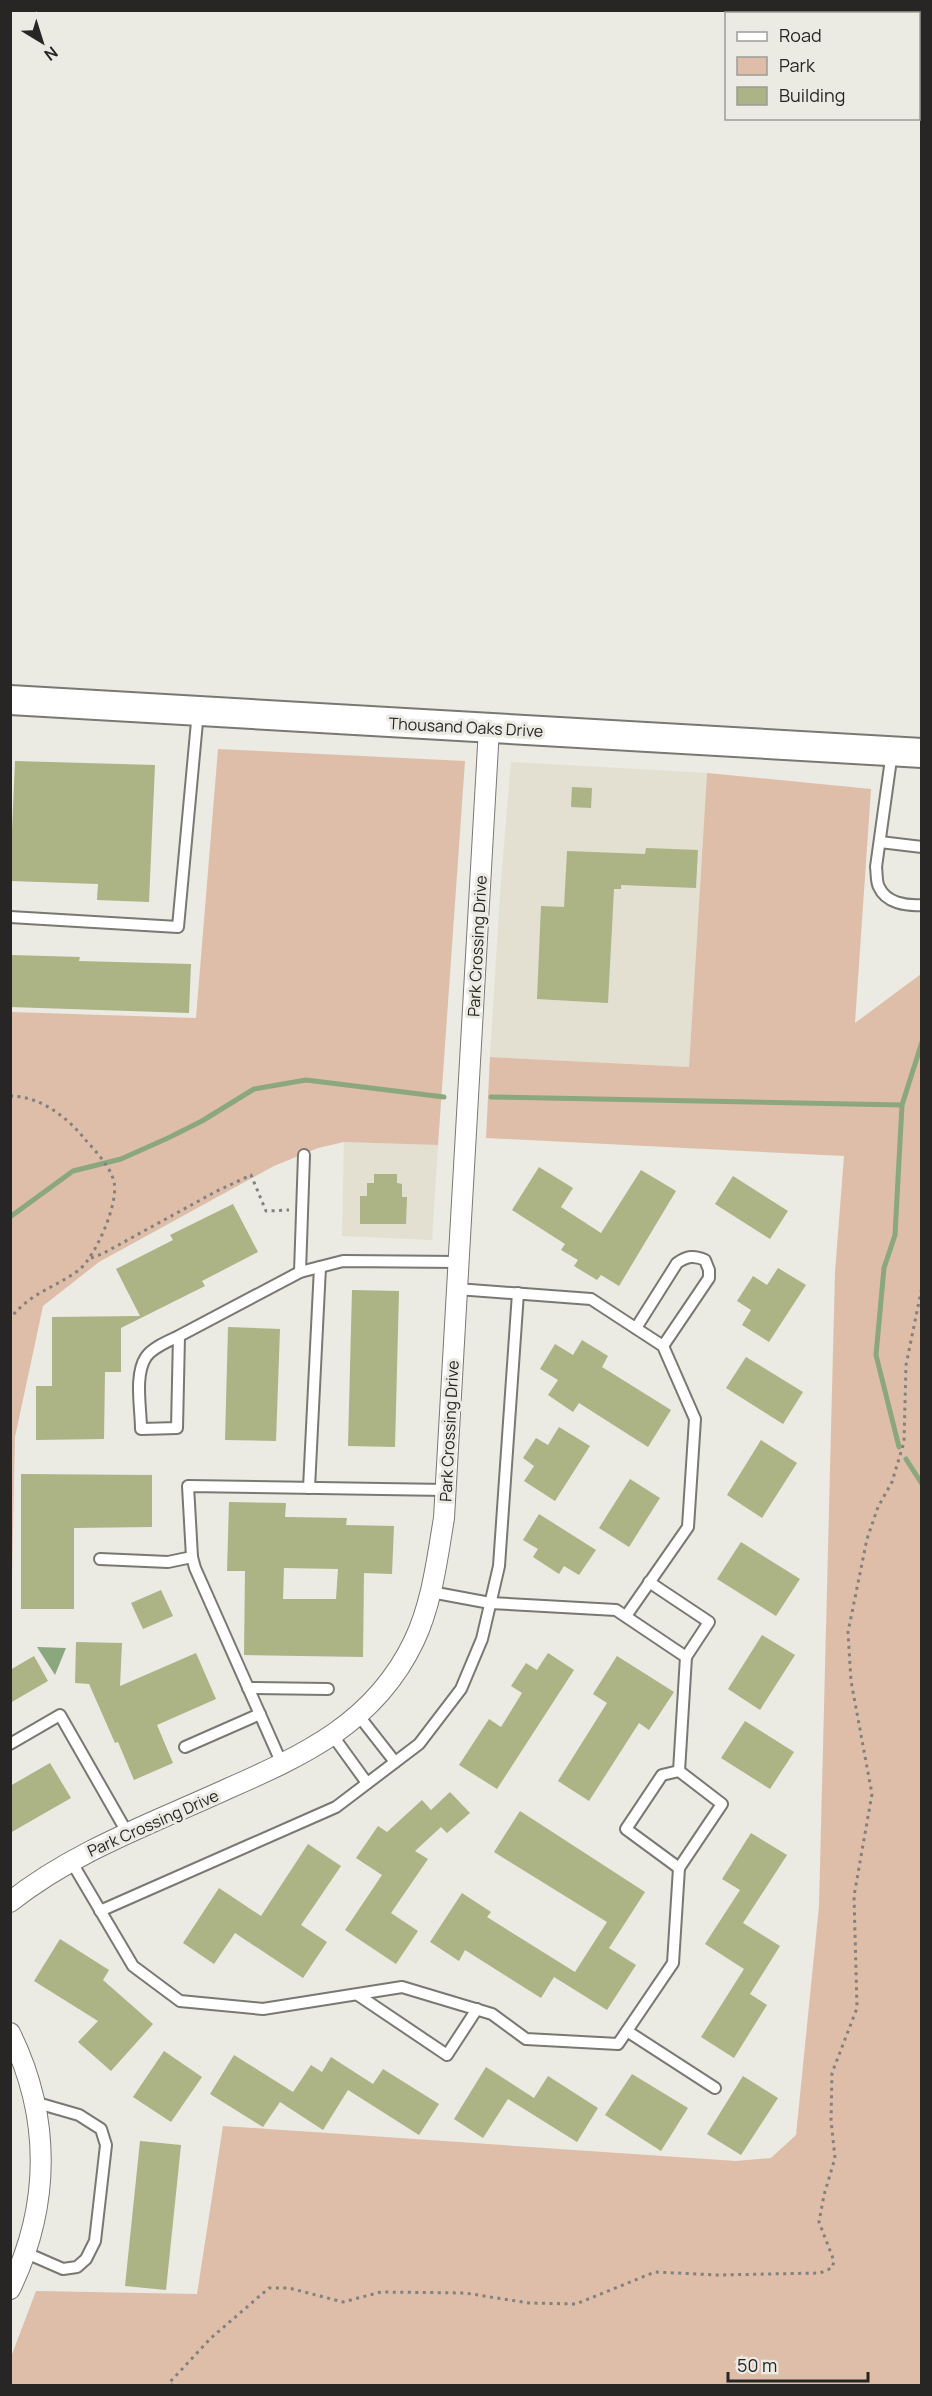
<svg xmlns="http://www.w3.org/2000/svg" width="932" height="2396" font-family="Manrope,sans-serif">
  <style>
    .built { fill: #e3dfd1 }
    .green { fill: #debea9 }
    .water { fill: #8ba77e }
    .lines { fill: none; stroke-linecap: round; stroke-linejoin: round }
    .stream { stroke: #8ba77e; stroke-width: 5 }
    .building { fill: #acb384; fill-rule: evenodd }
    .service-casing { stroke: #797872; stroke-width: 14 }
    .minor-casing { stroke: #797872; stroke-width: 22 }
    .secondary-casing { stroke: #797872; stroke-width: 32 }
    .path { stroke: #82817d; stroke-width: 3; stroke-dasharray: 3 4.5; stroke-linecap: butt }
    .service { stroke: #fff; stroke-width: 10 }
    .minor { stroke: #fff; stroke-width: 20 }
    .secondary { stroke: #fff; stroke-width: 28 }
    .labels { text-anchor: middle; stroke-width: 6; stroke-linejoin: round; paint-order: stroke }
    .street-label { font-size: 16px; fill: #272624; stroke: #ebeae3 }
  </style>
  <rect width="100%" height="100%" fill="#ebeae3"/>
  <!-- built -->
  <g class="built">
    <polygon points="511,762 707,773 689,1067 490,1057 500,895"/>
    <polygon points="344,1142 438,1145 432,1240 342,1236"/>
  </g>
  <!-- green -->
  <g class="green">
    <polygon points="218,749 465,761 438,1145 344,1142 318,1148 274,1166 99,1262 43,1306 15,1437 11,1624 11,1012 196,1018"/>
    <polygon points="707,773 871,789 855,1023 921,974 921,2385 11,2385 11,2357 36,2291 197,2294 223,2126 736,2161 771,2158 796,2135 819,1906 835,1272 844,1156 486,1138 490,1057 689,1067"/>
  </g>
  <!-- water -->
  <polygon class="water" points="37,1647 66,1648 55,1675"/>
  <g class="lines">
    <!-- stream -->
    <g class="stream">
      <polyline points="491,1097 902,1105"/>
      <polyline points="10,1217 73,1171 121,1159 168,1138 202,1121 254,1089 306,1080 444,1097"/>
      <polyline points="899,1447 876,1355 884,1268 895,1235 902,1105 922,1042"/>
      <polyline points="906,1459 922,1484"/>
    </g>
  </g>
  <!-- building -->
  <g class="building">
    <polygon points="15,761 155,765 149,902 97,900 98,884 10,881 10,830 12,830"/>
    <polygon points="572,787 592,788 591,808 571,807"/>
    <polygon points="646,848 698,850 696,888 621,885 621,889 614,889 608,1003 537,999 541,906 564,907 567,851 645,854"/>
    <polygon points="11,955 80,957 79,961 191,964 189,1013 10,1007"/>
    <polygon points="539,1167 573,1188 561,1207 601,1233 641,1170 676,1191 619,1286 601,1275 597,1280 574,1266 578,1260 561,1250 565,1244 512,1210"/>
    <polygon points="374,1174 397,1174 397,1183 402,1184 402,1197 407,1197 406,1224 360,1224 360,1196 367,1196 367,1183 374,1183"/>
    <polygon points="733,1176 788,1211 770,1239 715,1204"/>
    <polygon points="233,1204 258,1252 202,1281 205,1286 121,1328 121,1372 105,1372 104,1439 36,1440 36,1386 52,1386 52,1317 140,1316 116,1269 173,1240 170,1235"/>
    <polygon points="778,1268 806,1285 769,1342 742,1325 751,1310 737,1301 753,1276 767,1285"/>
    <polygon points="352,1290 399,1291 395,1447 348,1446"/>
    <polygon points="228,1327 280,1329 276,1441 225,1440"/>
    <polygon points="582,1340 608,1356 602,1367 671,1410 648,1447 579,1403 573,1412 548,1395 558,1380 540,1369 555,1344 573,1355"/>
    <polygon points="746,1357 803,1392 783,1424 726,1388"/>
    <polygon points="559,1427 590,1446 555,1501 524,1481 534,1466 523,1458 536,1438 548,1445"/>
    <polygon points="761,1440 797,1463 762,1518 727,1495"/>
    <polygon points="21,1474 152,1475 152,1527 74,1528 74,1609 21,1609"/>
    <polygon points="630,1479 660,1498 629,1547 599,1528"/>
    <path d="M229,1502L286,1503L285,1517L347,1518L346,1525L394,1526L392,1574L364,1573L363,1657L244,1655L245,1571H227ZM284,1568L338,1569L336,1599H283Z"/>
    <polygon points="539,1514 596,1550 579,1575 564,1566 559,1574 533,1557 538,1549 523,1540"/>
    <polygon points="741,1542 800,1579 776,1616 717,1579"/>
    <polygon points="161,1590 173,1616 143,1629 131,1603"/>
    <polygon points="762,1635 795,1655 760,1710 728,1689"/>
    <polygon points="76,1642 122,1643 120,1686 196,1653 216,1699 157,1725 173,1763 134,1780 118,1742 115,1743 89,1684 75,1683"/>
    <polygon points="548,1653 574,1670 497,1789 459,1765 489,1719 501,1727 522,1693 511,1686 526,1663 537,1670"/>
    <polygon points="34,1656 48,1681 10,1703 10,1670"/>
    <polygon points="617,1656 674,1692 649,1730 639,1723 589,1801 558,1781 607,1703 593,1694"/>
    <polygon points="745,1721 794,1752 770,1789 721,1758"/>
    <polygon points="50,1763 71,1798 10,1833 10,1786"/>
    <polygon points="450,1792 470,1813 447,1833 441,1827 415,1851 428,1859 391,1913 418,1931 396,1964 345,1930 382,1875 356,1858 378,1826 387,1832 422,1800 431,1810"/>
    <polygon points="520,1811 645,1892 609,1948 636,1965 607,2010 554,1977 541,1998 465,1950 459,1961 430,1942 462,1893 491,1912 487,1917 575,1972 607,1922 494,1852"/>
    <polygon points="751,1833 787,1855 743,1923 780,1946 750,1994 767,2005 734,2058 701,2037 744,1969 705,1944 740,1890 722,1879"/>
    <polygon points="308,1844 341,1866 301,1925 327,1942 303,1978 235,1933 214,1964 183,1943 219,1888 261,1916"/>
    <polygon points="60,1939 109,1970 103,1980 153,2024 111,2071 78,2042 98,2021 34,1981"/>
    <polygon points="164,2051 202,2077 171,2122 133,2097"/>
    <polygon points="234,2055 293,2092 311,2065 322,2072 331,2057 373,2084 383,2069 439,2104 419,2135 348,2090 323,2130 280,2102 263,2127 210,2094"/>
    <polygon points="486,2067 534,2098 548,2076 598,2108 577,2142 508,2099 483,2138 454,2119"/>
    <polygon points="632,2074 688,2108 661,2151 605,2115"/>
    <polygon points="743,2076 778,2098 741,2155 707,2134"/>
    <polygon points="140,2141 181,2145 166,2290 125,2286"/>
  </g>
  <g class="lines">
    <defs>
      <g id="service">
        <path d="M892,752L876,867C877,873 876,882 879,887C886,903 906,906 922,905"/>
        <polyline points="880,842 922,847"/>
        <polyline points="10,917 178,927 198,711"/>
        <polyline points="300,1272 304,1155"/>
        <polyline points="457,1289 591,1299 663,1346 695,1419 688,1527 626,1616"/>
        <path d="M636,1328L677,1263C687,1256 694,1255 705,1260L709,1270V1278L663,1346"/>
        <path d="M179,1336C169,1341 153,1347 146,1357C134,1375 141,1408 141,1429L177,1428L179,1336L300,1272L343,1261L459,1262"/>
        <polyline points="309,1488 320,1267"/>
        <polyline points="100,1559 168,1562 192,1557"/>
        <polyline points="649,1582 709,1622 686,1657"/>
        <polyline points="431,1592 490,1603 616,1610 686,1657 679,1771"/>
        <polyline points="248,1688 328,1689"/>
        <polyline points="359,1716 395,1762"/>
        <polyline points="333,1736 367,1783"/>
        <polyline points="10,1744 60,1715 128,1834"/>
        <polyline points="185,1747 260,1714"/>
        <polyline points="282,1764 195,1568 192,1557 188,1486 446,1490"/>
        <polyline points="71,1861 133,1966 180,2001 263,2009 402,1987 492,2014 526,2039 618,2044 673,1963 679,1868 722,1804 679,1771"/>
        <polyline points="679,1868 626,1829 662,1775 679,1771"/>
        <polyline points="100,1911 336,1807 419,1744 461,1689 482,1639 499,1566 518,1293"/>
        <polyline points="358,1995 447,2055 477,2009"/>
        <polyline points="627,2031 715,2088"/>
        <polyline points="24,2252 63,2269 77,2267 86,2259 95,2241 106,2145 101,2129 79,2115 34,2102"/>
      </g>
      <g id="minor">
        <path d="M10,1902C74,1851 153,1823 227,1789C304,1755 375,1723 414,1641C432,1603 437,1560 444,1518L489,728"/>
        <path d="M10,2033C51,2116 51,2205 10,2289"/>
      </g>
      <polyline id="secondary" points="10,700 922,753"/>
    </defs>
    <!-- service casing -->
    <use href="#service" class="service-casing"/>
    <!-- minor casing -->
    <use href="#minor" class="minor-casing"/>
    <!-- secondary casing -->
    <use href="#secondary" class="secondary-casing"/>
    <!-- path -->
    <g class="path">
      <path d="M10,1096C39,1096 66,1116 83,1137C94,1150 110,1165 114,1182C119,1203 96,1255 80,1269C56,1288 30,1292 10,1319"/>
      <polyline points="91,1258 102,1254 215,1192 251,1175 266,1211 289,1210"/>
      <polyline points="173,2386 169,2383 211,2338 269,2288 289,2288 343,2302 381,2292 465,2293 529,2303 576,2304 655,2272 718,2275 820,2273 832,2268 834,2261 819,2222 824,2195 835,2158 831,2120 832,2073 857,2008 854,1896 872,1794 851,1681 848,1632 867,1539 878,1507 892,1482 904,1442 906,1365 922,1287"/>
    </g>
    <!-- service -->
    <use href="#service" class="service"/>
    <!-- minor -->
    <use href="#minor" class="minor"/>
    <!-- secondary -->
    <use href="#secondary" class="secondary"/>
  </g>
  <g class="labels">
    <!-- street labels -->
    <g class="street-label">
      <text transform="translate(466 727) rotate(3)" y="6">Thousand Oaks Drive</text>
      <text transform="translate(477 946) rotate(-87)" y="6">Park Crossing Drive</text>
      <text transform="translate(449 1431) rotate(-87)" y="6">Park Crossing Drive</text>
      <text transform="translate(153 1823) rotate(-24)" y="6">Park Crossing Drive</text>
    </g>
  </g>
  <!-- border -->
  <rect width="932" height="2396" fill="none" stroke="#272624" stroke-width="24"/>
  <!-- legend -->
  <rect x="725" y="12" width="195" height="108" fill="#ebeae3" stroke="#9d9c97" stroke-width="1.5"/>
  <rect x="737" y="32" width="30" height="9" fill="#ffffff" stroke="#9d9c97" stroke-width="1.5"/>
  <text x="779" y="42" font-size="18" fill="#272624">Road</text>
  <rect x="737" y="57" width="30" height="18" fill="#debea9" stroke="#9d9c97" stroke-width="1.5"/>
  <text x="779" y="72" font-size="18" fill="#272624">Park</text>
  <rect x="737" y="87" width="30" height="18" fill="#acb384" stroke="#9d9c97" stroke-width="1.5"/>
  <text x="779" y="102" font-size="18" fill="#272624">Building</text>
  <!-- north arrow -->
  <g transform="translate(42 42) rotate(142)" stroke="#ebeae3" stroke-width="4.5" paint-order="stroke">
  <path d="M0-4.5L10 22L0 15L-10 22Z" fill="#272624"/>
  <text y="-9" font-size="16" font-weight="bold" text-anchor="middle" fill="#272624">N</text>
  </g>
  <!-- scale -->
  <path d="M728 2372v9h140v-9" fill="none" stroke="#272624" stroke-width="3"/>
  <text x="737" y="2372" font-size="18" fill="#272624" stroke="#ebeae3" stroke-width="4.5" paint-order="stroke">50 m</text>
</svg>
